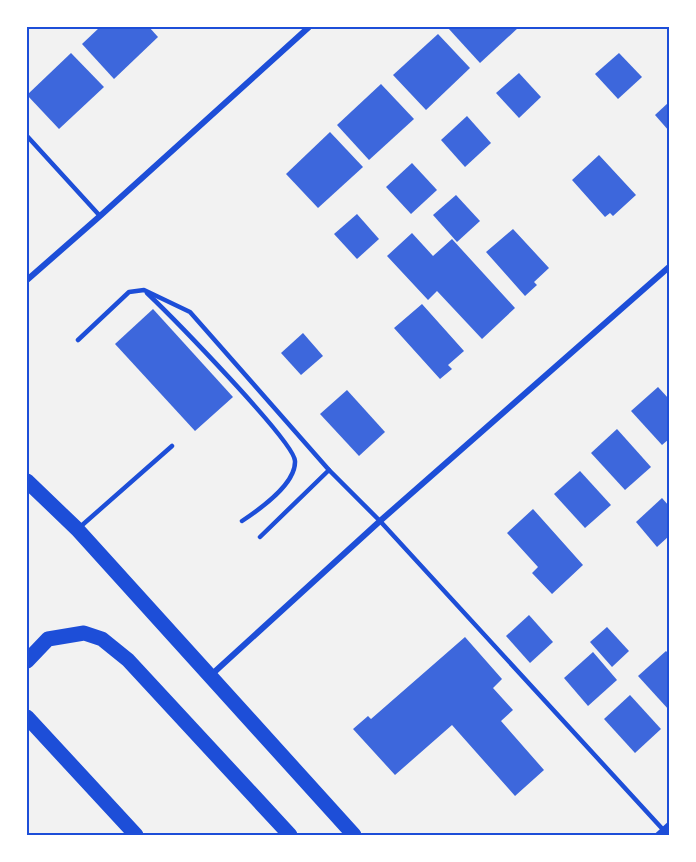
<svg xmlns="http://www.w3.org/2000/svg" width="696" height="862" font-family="'Sofia Sans Condensed',sans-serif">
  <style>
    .building { fill: #3d67dc }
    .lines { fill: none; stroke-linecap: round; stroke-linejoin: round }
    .service { stroke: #1d4ed8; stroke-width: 4.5 }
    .minor { stroke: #1d4ed8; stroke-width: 6 }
    .primary { stroke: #1d4ed8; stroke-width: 15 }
    .neatline { fill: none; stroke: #1d4ed8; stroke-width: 2 }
  </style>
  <rect width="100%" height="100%" fill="#f2f2f2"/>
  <!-- building -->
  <g class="building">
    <polygon points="100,27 149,27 158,37 114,79 82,44"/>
    <polygon points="449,27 519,27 480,63 448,28"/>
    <polygon points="438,34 470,68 426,110 393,75"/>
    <polygon points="71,53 104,87 59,129 27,95"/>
    <polygon points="619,53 642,77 618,99 595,74"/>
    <polygon points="519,73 541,97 519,118 496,93"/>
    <polygon points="381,84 414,119 369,160 337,125"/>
    <polygon points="669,102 669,131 655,115"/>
    <polygon points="467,116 491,143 465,167 441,140"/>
    <polygon points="330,132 363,167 318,208 286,174"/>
    <polygon points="599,155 636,195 613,216 610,213 605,217 572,180"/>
    <polygon points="412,163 437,190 411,214 386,187"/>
    <polygon points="456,195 480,221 457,242 433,215"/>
    <polygon points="357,214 379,239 357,259 334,234"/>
    <polygon points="513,229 549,268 534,282 537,285 525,296 486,252"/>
    <polygon points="412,233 433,256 452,239 515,308 482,339 437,291 428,300 387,256"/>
    <polygon points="422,304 464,351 448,365 452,369 440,379 394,328"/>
    <polygon points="153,309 233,397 195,431 115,344"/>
    <polygon points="303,333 323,356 301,375 281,353"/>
    <polygon points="658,387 669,399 669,439 662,445 631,411"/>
    <polygon points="347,390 385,432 359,456 320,414"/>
    <polygon points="617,429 651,467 625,490 591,453"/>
    <polygon points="580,471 611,505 585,528 554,494"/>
    <polygon points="662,498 669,506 669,536 657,547 636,522"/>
    <polygon points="533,509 583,565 552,594 532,573 538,567 507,533"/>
    <polygon points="529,615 553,642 530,663 506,636"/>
    <polygon points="607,627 629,651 612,667 590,642"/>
    <polygon points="465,637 502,679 493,688 513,710 501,721 544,770 515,796 452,725 395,775 353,729 368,716 371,719"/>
    <polygon points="666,651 669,654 669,710 638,676"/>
    <polygon points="593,652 617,680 588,706 564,678"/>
    <polygon points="630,695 661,729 635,753 604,719"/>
  </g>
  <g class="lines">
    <!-- service -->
    <g class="service">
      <polyline points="27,136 100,216"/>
      <path d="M147,293C168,313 295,442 295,461C296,484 260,509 242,521"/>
      <polyline points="78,340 129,292 144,290 190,312 329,470 380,521 668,835"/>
      <polyline points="80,527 172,446"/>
      <polyline points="260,537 329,470"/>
    </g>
    <!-- minor -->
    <g class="minor">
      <polyline points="27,280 100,216 309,27"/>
      <polyline points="210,676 380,521 669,267"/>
      <polyline points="658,835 669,825"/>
    </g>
    <!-- primary -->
    <g class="primary">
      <polyline points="27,481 77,529 354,835"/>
      <polyline points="27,661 48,639 84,633 102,639 128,660 290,835"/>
      <polyline points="27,717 136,835"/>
    </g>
  </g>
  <!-- border -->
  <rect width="696" height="862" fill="none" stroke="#ffffff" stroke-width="57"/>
  <rect x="28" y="28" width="640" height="806" class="neatline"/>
</svg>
